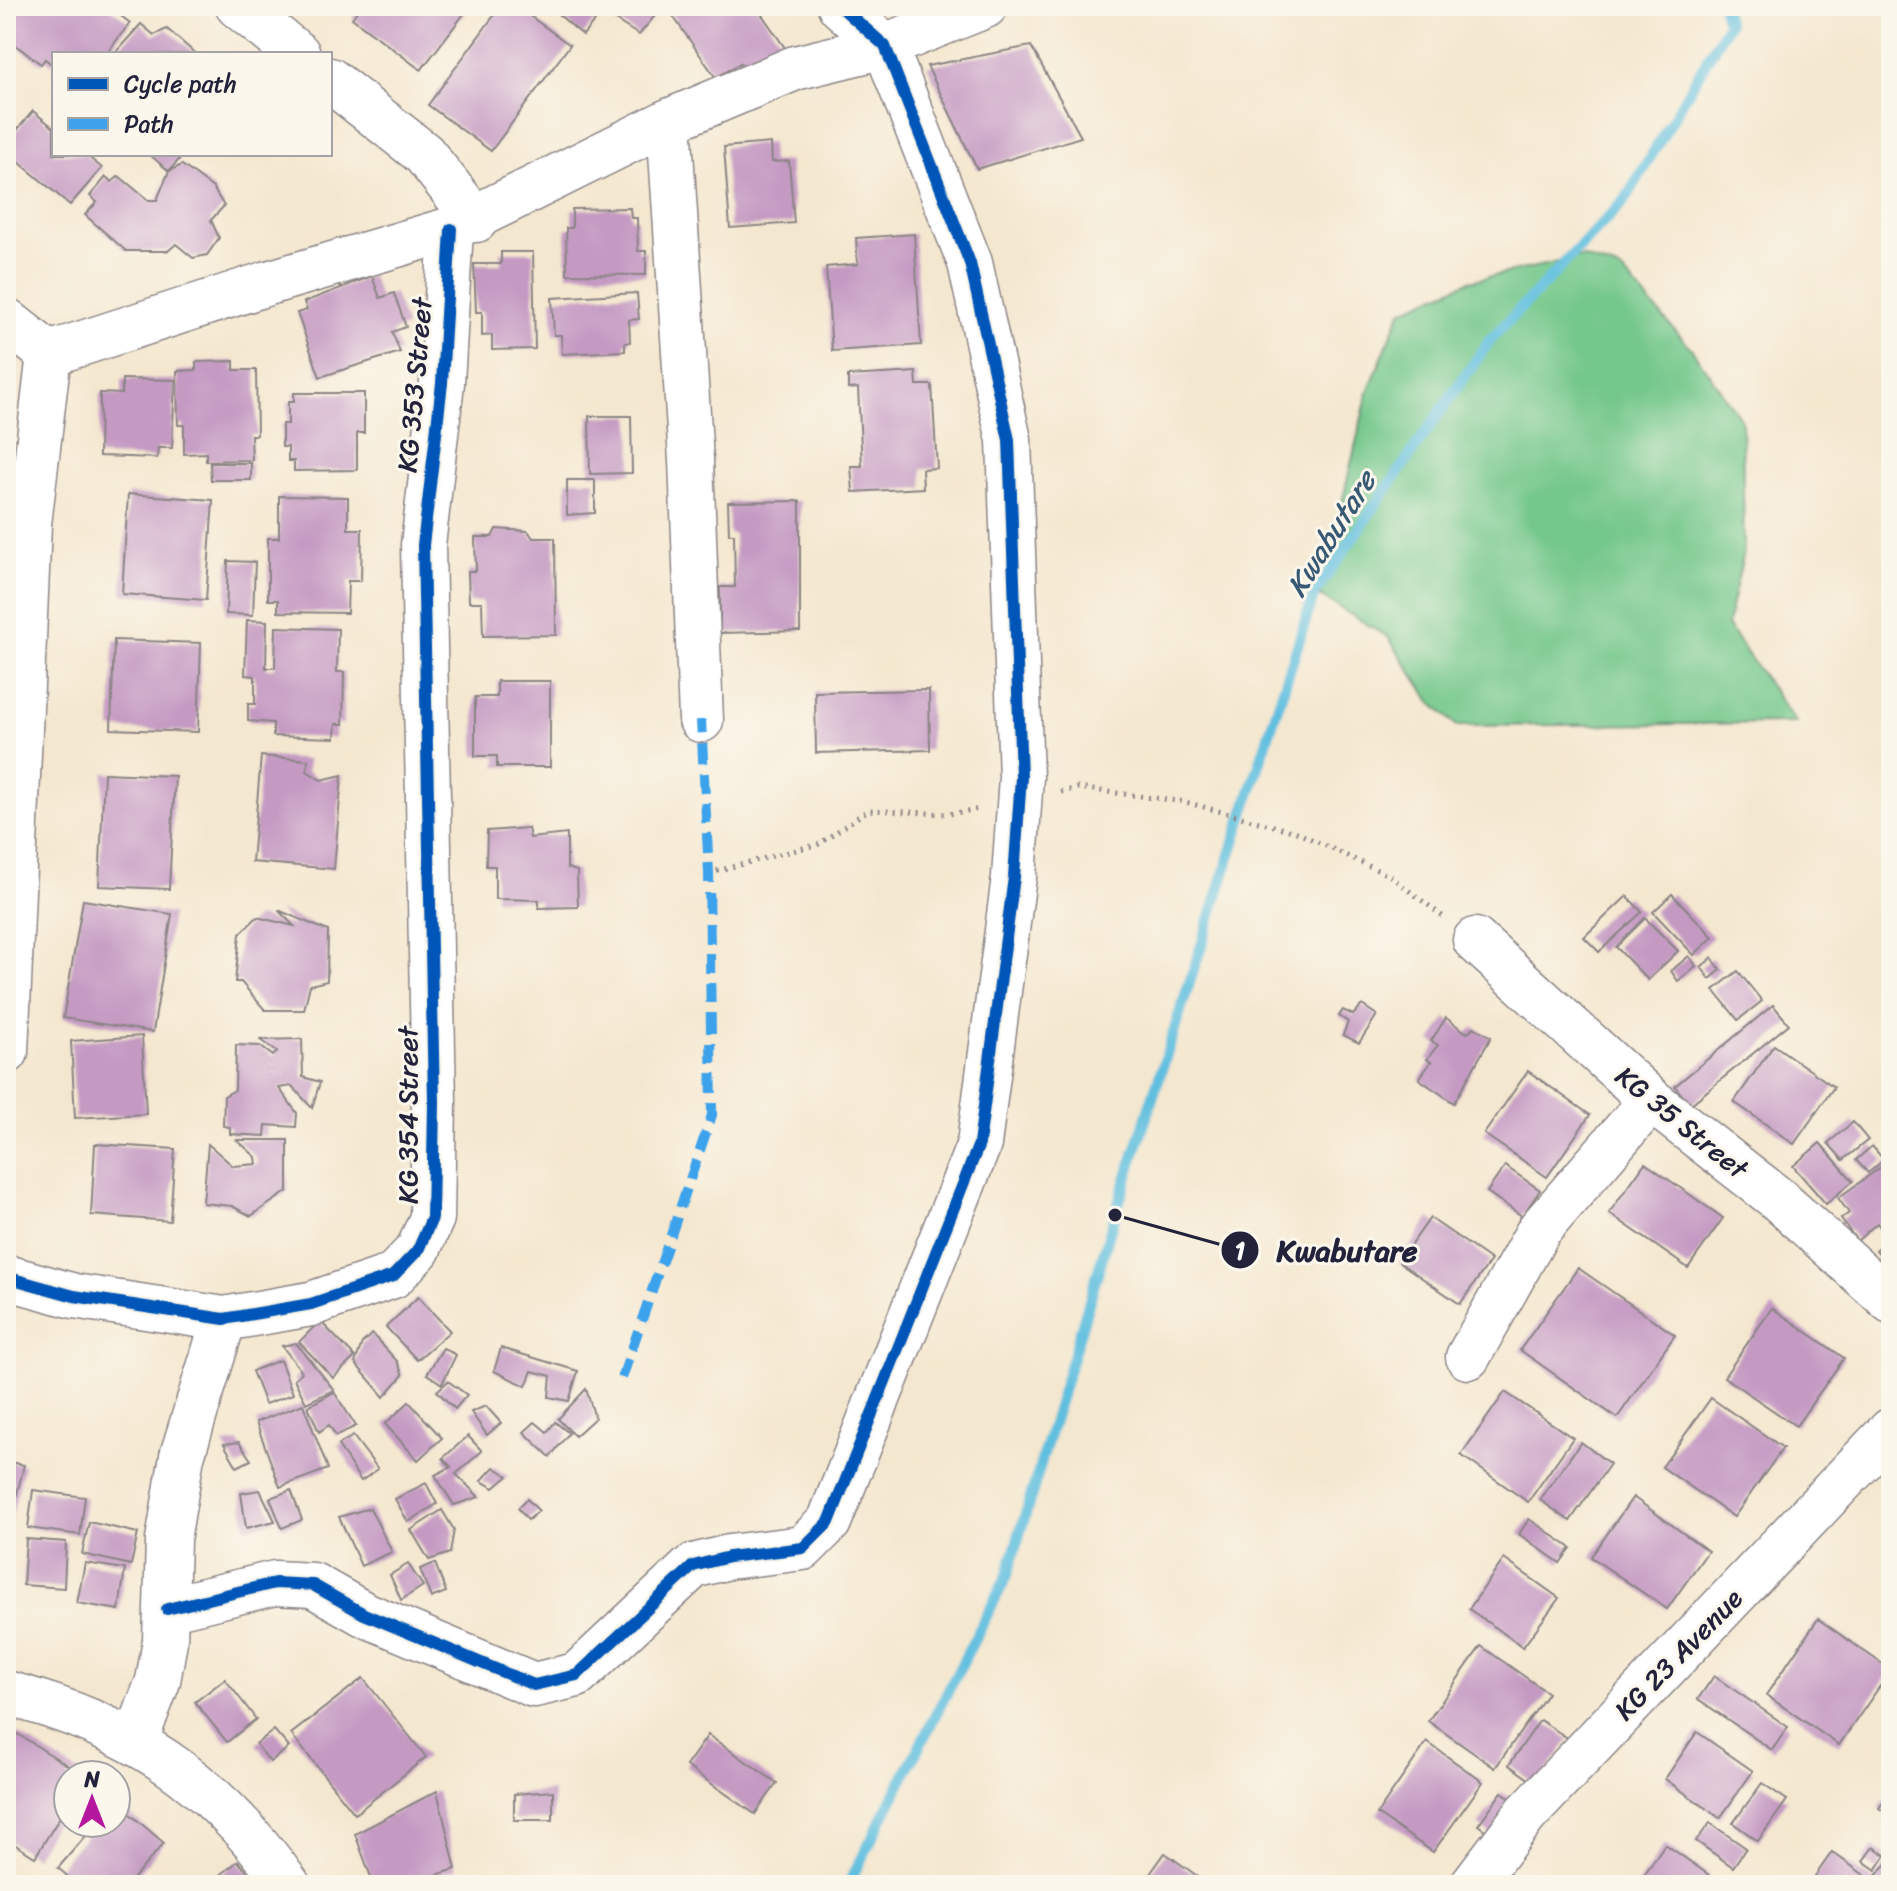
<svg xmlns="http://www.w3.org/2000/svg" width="1897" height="1891" font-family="Sriracha,sans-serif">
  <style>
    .green { fill: #74c88c; stroke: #4b7564; stroke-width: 2 }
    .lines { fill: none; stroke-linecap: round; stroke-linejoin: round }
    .stream { stroke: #61bfdf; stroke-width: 11 }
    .building { fill: #c49ac3 }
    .minor-casing { stroke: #8b8485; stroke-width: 47 }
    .path { stroke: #8b8485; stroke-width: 5; stroke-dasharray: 2 6; stroke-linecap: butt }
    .minor { stroke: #fff; stroke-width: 44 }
    .quiet { stroke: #3ea2ec; stroke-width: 10; stroke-dasharray: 20 10; stroke-linecap: butt }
    .cycleway-casing { stroke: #fbf7ec; stroke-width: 17 }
    .cycleway { stroke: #0057b8; stroke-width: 12 }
    .labels { text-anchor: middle; stroke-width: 6; stroke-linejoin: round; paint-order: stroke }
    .street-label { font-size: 28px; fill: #22223b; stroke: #fbf7ec }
    .water-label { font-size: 30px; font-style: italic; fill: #385974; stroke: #fbf7ec }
    .leader { fill: none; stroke: #22223b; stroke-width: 3 }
    .callout-dot { fill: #22223b; stroke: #fbf7ec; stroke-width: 3 }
    .mark-label { font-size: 24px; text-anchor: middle; font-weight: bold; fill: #fff }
    .callout-label { font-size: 30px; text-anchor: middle; font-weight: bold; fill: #22223b; stroke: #fbf7ec; stroke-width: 6; stroke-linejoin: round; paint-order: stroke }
  </style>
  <rect width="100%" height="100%" fill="#fbf7ec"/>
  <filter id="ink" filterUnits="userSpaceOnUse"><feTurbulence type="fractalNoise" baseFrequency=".0125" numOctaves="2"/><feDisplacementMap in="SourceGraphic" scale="16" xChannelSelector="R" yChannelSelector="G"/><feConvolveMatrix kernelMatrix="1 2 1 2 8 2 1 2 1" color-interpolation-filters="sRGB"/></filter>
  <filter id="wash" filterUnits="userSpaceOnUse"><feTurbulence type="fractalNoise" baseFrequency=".006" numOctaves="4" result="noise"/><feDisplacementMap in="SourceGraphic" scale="32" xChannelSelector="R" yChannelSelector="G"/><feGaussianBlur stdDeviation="1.8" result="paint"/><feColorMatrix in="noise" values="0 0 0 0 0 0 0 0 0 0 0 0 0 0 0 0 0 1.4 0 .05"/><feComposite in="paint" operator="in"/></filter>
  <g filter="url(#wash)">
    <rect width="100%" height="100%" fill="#f4e7cf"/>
    <!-- green -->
    <polygon class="green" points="1582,257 1621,270 1691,348 1742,421 1744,552 1727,625 1796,723 1457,726 1432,703 1388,637 1320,596 1368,392 1401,311 1469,281"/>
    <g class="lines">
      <!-- stream -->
      <polyline class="stream" points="848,1885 1007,1576 1115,1215 1314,594 1490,340 1626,199 1728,24 1723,6"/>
    </g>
    <g id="blocks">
      <!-- building -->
      <g class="building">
        <polygon points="6,6 108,6 130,23 106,54 54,54 54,66 45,59 41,64 6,38"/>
        <polygon points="361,6 470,6 421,70 352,18"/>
        <polygon points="501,6 516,6 570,45 491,151 428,105"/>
        <polygon points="554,6 663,6 639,35 602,12 583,35 552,9"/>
        <polygon points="666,6 756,6 785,48 747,73 740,63 716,78"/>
        <polygon points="141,24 154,35 167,29 196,54 114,54"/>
        <polygon points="1031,46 1081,137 977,169 927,66"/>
        <polygon points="33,111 54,128 54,154 85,154 102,168 70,205 6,151 6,143"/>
        <polygon points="771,143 772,162 789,161 794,223 730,228 724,147"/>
        <polygon points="149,154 184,154 169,171"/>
        <polygon points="182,165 213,188 224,206 211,220 219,238 207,255 193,258 176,244 168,251 126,251 85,215 97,202 90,196 106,177 112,182 119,176 148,200 157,200 169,171"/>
        <polygon points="630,208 631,218 637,218 638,251 646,251 646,275 567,274 566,228 572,228 572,209"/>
        <polygon points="914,234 921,345 832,351 826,267 858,264 856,238"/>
        <polygon points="501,252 533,252 535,349 492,350 492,335 482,336 482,312 476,312 474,264 501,264"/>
        <polygon points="372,276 380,298 394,293 406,327 392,332 400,352 320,377 297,313 307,310 304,302"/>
        <polygon points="637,293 639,319 629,320 630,342 625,343 625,351 562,354 561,335 554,335 552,298"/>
        <polygon points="234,361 234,370 256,370 257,435 251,435 252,460 206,461 206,453 184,454 184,425 178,425 177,371 196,370 196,362"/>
        <polygon points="916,372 917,385 932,385 937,468 922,469 923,488 853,492 851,466 862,466 858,388 848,389 848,376"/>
        <polygon points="122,379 175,380 172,448 158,448 157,458 99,456 100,393 122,394"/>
        <polygon points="294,393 364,393 364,433 357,433 357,470 294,471 294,461 288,461 288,447 282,447 282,424 288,424 288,402 294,402"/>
        <polygon points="589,416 631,416 632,473 590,474"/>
        <polygon points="210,463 251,463 251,480 211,480"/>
        <polygon points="567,480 595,480 595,513 567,515"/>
        <polygon points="128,494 213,500 206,600 122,594"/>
        <polygon points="279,496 348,497 348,529 362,529 361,581 348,581 347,613 278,612 278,600 268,600 268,538 279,538"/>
        <polygon points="800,501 800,631 720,633 720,587 735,587 734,534 729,534 728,502"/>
        <polygon points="496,529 528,531 533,538 555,538 556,635 483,636 482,602 469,602 468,571 476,571 475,537 492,537"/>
        <polygon points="228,561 255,562 253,615 226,614"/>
        <polygon points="247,620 267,621 266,668 275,668 276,627 338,629 337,672 344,672 343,724 336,724 335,738 273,736 273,723 248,721 248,704 255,704 255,676 245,675"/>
        <polygon points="114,640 201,643 198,732 111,729"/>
        <polygon points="497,681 550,681 550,767 497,767 497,756 475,756 475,697 497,697"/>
        <polygon points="929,690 930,750 816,753 815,692"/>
        <polygon points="261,756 308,760 307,771 321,780 342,775 334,869 252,862"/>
        <polygon points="104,773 175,776 169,889 99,886"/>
        <polygon points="528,828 530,838 567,834 567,868 577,871 578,907 539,908 539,900 495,899 495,866 486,866 487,831"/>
        <polygon points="1672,894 1713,937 1694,955 1653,912"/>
        <polygon points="1627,896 1642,912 1599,952 1584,937"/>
        <polygon points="83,900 172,914 153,1032 63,1018"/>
        <polygon points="278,910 328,931 327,981 310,985 304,1010 265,1010 241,982 235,982 240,934 257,917 294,926"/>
        <polygon points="1645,918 1678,951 1648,980 1616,947"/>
        <polygon points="1689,956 1696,966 1678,981 1671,971"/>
        <polygon points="1712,958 1721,970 1710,979 1701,967"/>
        <polygon points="1738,971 1762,1001 1738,1020 1714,990"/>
        <polygon points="1362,1005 1377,1015 1359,1043 1343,1035 1348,1022 1339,1016 1343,1010 1353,1015"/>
        <polygon points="1773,1005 1789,1024 1690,1105 1675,1086"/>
        <polygon points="1446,1018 1467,1033 1474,1027 1491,1037 1454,1103 1419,1079 1431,1062 1427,1059 1438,1045 1431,1041"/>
        <polygon points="142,1036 146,1114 75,1118 71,1041"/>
        <polygon points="302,1039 303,1077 320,1082 312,1108 292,1086 279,1088 297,1113 296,1127 266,1125 265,1136 230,1134 230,1127 223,1126 224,1096 235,1090 236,1045 260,1046 273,1056 277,1052 260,1040"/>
        <polygon points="1774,1045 1834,1087 1794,1144 1734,1102"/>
        <polygon points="1528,1071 1590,1115 1547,1177 1484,1134"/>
        <polygon points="1853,1122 1868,1140 1843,1160 1828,1143"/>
        <polygon points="237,1140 288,1140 288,1191 251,1216 232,1206 203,1203 208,1144 233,1166 257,1164 256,1157"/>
        <polygon points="1820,1143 1853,1181 1826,1204 1793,1166"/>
        <polygon points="95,1144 175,1149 170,1221 91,1215"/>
        <polygon points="1872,1146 1884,1160 1868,1173 1856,1160"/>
        <polygon points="1888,1162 1891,1166 1891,1223 1882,1230 1877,1223 1857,1241 1841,1219 1849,1213 1838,1198"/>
        <polygon points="1645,1163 1723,1218 1688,1268 1609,1213"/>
        <polygon points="1505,1166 1540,1190 1522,1216 1487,1192"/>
        <polygon points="1430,1218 1491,1260 1460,1304 1399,1262"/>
        <polygon points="1891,1236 1891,1267 1876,1250"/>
        <polygon points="1578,1268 1675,1335 1617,1418 1520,1350"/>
        <polygon points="418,1297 450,1331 417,1360 386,1327"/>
        <polygon points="1772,1308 1844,1358 1796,1426 1724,1377"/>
        <polygon points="320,1321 355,1357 333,1378 299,1342"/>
        <polygon points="372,1334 397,1361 403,1375 384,1397 355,1363 362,1343"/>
        <polygon points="296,1343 334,1390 306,1403 294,1379 302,1372 282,1346"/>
        <polygon points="443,1348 456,1355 442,1384 427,1374"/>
        <polygon points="501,1348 578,1371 569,1401 549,1397 551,1376 532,1371 526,1386 494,1371"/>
        <polygon points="280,1360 293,1394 265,1404 252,1371"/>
        <polygon points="448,1381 467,1395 455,1409 437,1391"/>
        <polygon points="586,1389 595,1418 575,1436 558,1419"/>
        <polygon points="334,1392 356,1426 336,1436 329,1425 319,1432 308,1406"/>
        <polygon points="1505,1392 1573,1438 1528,1502 1461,1455"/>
        <polygon points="1711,1398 1783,1448 1734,1517 1662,1467"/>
        <polygon points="409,1402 442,1438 418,1460 385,1424"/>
        <polygon points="303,1404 328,1469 280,1487 256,1422"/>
        <polygon points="486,1406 501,1423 487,1435 471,1412"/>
        <polygon points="535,1422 547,1432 555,1422 569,1433 550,1457 524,1432"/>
        <polygon points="353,1436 378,1469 361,1481 338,1445"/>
        <polygon points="468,1436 482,1451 456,1474 479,1497 454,1505 435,1475 451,1467 443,1458"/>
        <polygon points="239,1442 251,1460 237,1467 224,1444"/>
        <polygon points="1581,1442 1610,1464 1570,1521 1540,1500"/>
        <polygon points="6,1461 24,1465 7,1535 6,1535"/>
        <polygon points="494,1467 508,1476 494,1488 481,1481"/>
        <polygon points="426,1483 437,1504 408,1522 395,1499"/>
        <polygon points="33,1490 85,1497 80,1535 28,1528"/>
        <polygon points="260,1490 275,1521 246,1528 241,1493"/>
        <polygon points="291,1490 302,1520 282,1528 270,1498"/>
        <polygon points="1633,1497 1708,1551 1667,1609 1591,1557"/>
        <polygon points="527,1499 539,1511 528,1520 518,1508"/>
        <polygon points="370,1508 392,1552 361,1566 339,1517"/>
        <polygon points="442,1510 454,1530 450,1553 429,1560 411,1530"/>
        <polygon points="1529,1519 1571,1548 1560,1563 1519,1534"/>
        <polygon points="89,1522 138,1533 131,1565 82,1554"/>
        <polygon points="26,1539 66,1542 64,1588 23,1585"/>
        <polygon points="1504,1559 1559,1598 1523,1647 1469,1609"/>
        <polygon points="85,1563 125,1569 119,1610 77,1603"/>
        <polygon points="435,1563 446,1592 431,1598 420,1569"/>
        <polygon points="408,1564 423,1586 401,1600 390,1575"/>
        <polygon points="1818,1619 1891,1670 1839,1745 1766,1695"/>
        <polygon points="1481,1646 1548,1693 1495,1768 1428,1721"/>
        <polygon points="1714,1676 1788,1727 1772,1750 1698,1699"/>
        <polygon points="363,1678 426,1757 355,1814 291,1734"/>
        <polygon points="225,1679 256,1719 227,1742 195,1702"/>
        <polygon points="1540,1720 1569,1739 1537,1785 1509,1765"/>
        <polygon points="274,1730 289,1747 270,1762 256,1744"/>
        <polygon points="1697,1732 1753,1771 1720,1818 1665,1779"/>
        <polygon points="16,1733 83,1775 68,1775 68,1804 35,1857 6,1839 6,1750"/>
        <polygon points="708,1735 777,1783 755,1814 686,1766"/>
        <polygon points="1427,1742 1483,1782 1433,1852 1377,1814"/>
        <polygon points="1762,1783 1787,1800 1758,1841 1733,1823"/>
        <polygon points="1891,1790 1891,1816 1879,1808"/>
        <polygon points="437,1791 456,1869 404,1885 374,1885 355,1834"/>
        <polygon points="553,1791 553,1820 514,1820 514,1794"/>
        <polygon points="1502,1792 1516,1802 1492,1835 1478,1825"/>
        <polygon points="116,1802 164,1843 128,1885 78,1885 58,1868 97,1823 116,1823"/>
        <polygon points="1710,1823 1746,1848 1733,1867 1696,1841"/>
        <polygon points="1665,1844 1709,1875 1702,1885 1637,1885"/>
        <polygon points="1873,1847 1886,1855 1876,1870 1863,1861"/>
        <polygon points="1832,1852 1878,1885 1816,1885 1811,1882"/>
        <polygon points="1165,1853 1210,1885 1142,1885"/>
        <polygon points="1891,1859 1891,1885 1880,1885 1873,1879"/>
        <polygon points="238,1861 258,1885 208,1885"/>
      </g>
    </g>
  </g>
  <g filter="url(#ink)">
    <use href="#blocks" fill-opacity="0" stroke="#8b8485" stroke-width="2"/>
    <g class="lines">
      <defs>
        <g id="minor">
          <polyline points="238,6 298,54"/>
          <polyline points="330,80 424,154 476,220"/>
          <polyline points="669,121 691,460 701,720"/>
          <polyline points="6,320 49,354 268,283 451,229 669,121 795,68 885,46 985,6"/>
          <polyline points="1475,940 1651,1100 1778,1199 1891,1301"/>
          <polyline points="6,1052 29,524 49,354"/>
          <polyline points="6,1277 74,1296 224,1319 311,1304 393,1276 418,1250 432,1218 434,1102 423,545 442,383 451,229"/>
          <polyline points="1468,1357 1539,1230 1651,1100"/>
          <polyline points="167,1609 275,1583 313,1585 364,1614 534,1685 577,1675 693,1566 729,1557 803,1548 829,1522 979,1144 1014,877 1021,777 1009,440 970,263 885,46 840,6"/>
          <path d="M6,1693C130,1725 214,1780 288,1885"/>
          <polyline points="136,1740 158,1681 165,1641 168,1540 182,1456 224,1319"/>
          <polyline points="1472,1885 1526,1814 1891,1430"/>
        </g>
      </defs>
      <!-- minor casing -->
      <use href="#minor" class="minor-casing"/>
      <!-- path -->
      <g class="path">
        <polyline points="1061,792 1078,788 1185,802 1296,832 1390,876 1445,918"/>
        <polyline points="709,873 819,844 868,810 949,814 980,809"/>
      </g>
      <!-- minor -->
      <use href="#minor" class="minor"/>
      <!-- quiet -->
      <polyline class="quiet" points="622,1378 712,1115 709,873 701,720"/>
      <defs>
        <g id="cycleway">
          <polyline points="6,1277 74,1296 224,1319 311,1304 393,1276 418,1250 432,1218 434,1102 423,545 442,383 451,229"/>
          <polyline points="167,1609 275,1583 313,1585 364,1614 534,1685 577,1675 693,1566 729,1557 803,1548 829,1522 979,1144 1014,877 1021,777 1009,440 970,263 885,46 840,6"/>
        </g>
      </defs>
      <!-- cycleway casing -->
      <use href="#cycleway" class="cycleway-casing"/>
      <!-- cycleway -->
      <use href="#cycleway" class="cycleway"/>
    </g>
  </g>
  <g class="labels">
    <!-- street labels -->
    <g class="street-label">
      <text transform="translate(414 385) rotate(-85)" y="10">KG 353 Street</text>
      <text transform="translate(407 1115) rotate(-90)" y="10">KG 354 Street</text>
      <text transform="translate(1682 1122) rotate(39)" y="10">KG 35 Street</text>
      <text transform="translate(1678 1654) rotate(-46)" y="10">KG 23 Avenue</text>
    </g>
    <!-- water labels -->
    <g class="water-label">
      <text transform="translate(1331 534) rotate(-58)" y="10">Kwabutare</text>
    </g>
  </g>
  <!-- callouts -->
  <path class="leader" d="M1115 1215L1240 1250"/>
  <g class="callout-dot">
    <circle cx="1115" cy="1215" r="8"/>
    <circle cx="1240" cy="1250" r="20"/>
  </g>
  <g class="mark-label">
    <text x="1240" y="1259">1</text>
  </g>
  <g class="callout-label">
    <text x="1347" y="1261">Kwabutare</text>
  </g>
  <!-- margin -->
  <rect width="1897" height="1891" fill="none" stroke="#fbf7ec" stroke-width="32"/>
  <!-- legend -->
  <rect x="52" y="52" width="280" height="104" fill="#fbf7ec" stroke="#a4a2a5" stroke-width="2"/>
  <rect x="68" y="78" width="40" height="12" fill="#0057b8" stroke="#a4a2a5" stroke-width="2"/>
  <text x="124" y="92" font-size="24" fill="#22223b">Cycle path</text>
  <rect x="68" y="118" width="40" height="12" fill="#3ea2ec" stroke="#a4a2a5" stroke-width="2"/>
  <text x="124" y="132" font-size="24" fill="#22223b">Path</text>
  <!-- north arrow -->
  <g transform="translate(92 1799)"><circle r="38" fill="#fbf7ec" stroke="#a4a2a5" stroke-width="2"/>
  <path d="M0-6L14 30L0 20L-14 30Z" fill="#b5179e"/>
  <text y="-12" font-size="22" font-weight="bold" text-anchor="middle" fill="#22223b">N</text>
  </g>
</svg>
